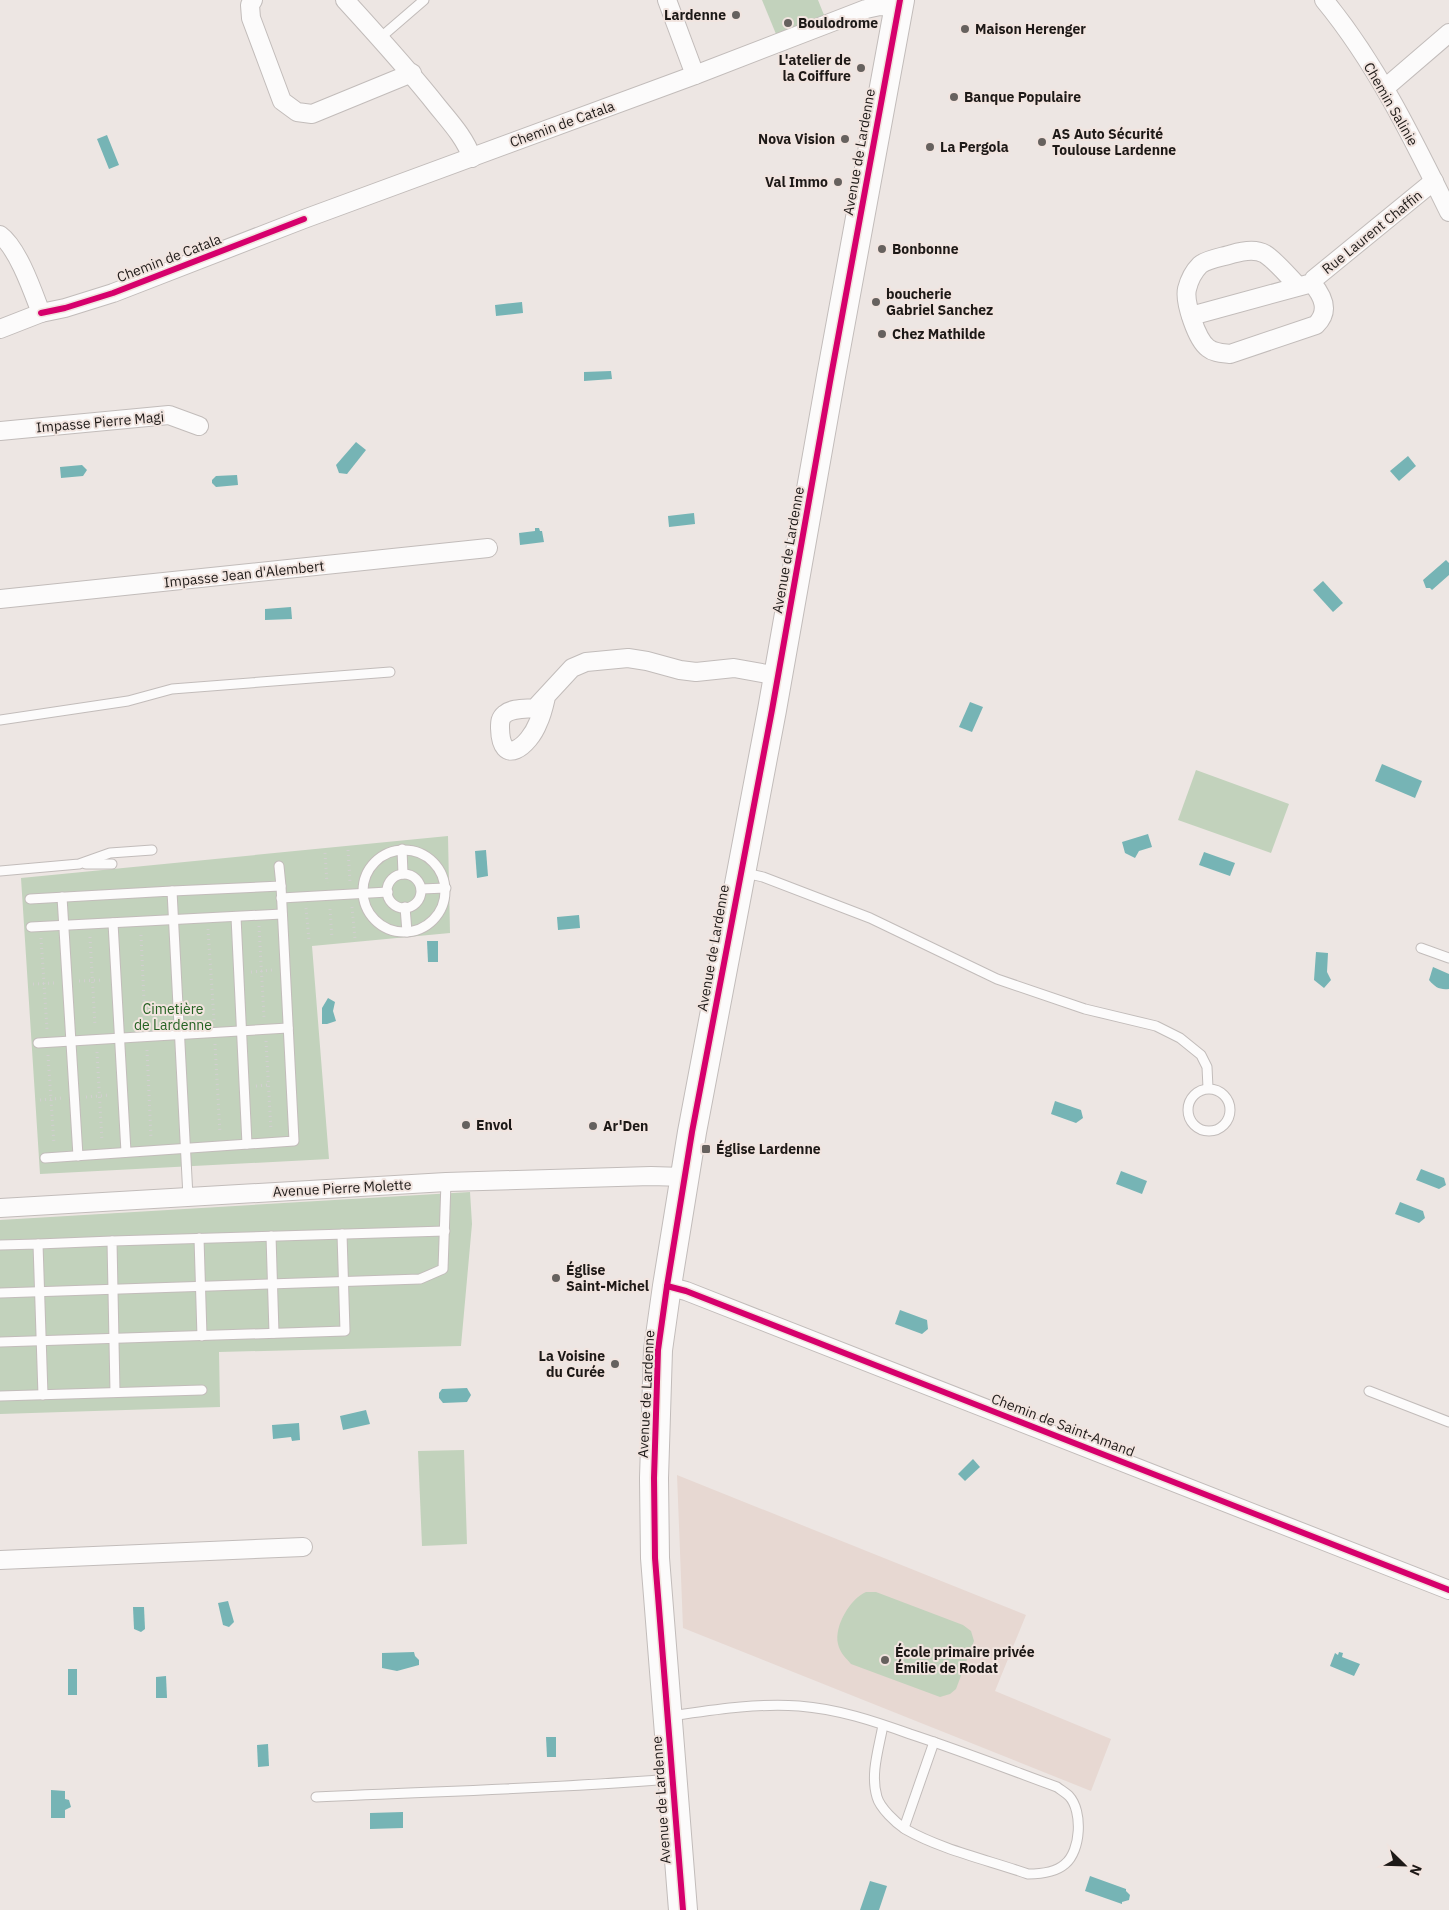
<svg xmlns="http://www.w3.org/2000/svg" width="1449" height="1910" font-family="'IBM Plex Sans',sans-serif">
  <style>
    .built { fill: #e7d8d2 }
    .green { fill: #c2d2bc }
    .water { fill: #76b4b5 }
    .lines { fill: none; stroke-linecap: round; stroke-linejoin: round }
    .lane-casing { stroke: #c2bcba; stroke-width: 11 }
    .street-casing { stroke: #c2bcba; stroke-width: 20 }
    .primary-casing { stroke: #c2bcba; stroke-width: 30 }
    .path { stroke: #d1cfcf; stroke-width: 3; stroke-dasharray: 1 4; stroke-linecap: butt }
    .lane { stroke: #fcfbfb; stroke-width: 9 }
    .street { stroke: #fcfbfb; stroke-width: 18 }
    .primary { stroke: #fcfbfb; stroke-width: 28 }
    .cycleway-casing { stroke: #f1e4df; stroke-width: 9 }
    .cycleway { stroke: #d6006c; stroke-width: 6 }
    .poi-dot { fill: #66615e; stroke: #f1e4df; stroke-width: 2 }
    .labels { text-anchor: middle; stroke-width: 4; stroke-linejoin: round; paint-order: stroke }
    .poi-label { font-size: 14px; font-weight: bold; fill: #1d1917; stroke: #f1e4df; text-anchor: start }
    .street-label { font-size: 14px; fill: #1d1917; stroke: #f1e4df }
    .park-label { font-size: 14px; fill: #246121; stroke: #f1e4df }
  </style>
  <rect width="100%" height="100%" fill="#ede6e3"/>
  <!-- built -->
  <polygon class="built" points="677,1475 1026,1615 995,1691 1111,1739 1091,1791 683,1628"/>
  <!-- green -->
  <g class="green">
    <polygon points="762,0 818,0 824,15 776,34"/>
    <polygon points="1196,770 1289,804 1271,853 1178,820"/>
    <polygon points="448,836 450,933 312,946 329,1159 40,1174 21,878"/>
    <polygon points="470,1192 472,1224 461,1346 219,1352 220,1407 0,1414 0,1220"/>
    <polygon points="464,1450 467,1544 422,1546 418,1451"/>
    <path d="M866,1592H876L963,1625L971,1631L974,1641L956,1689L950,1694L940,1697L851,1664C846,1658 840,1653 838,1644C834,1626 850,1599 866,1592Z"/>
  </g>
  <!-- water -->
  <g class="water">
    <polygon points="107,135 119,165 109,169 97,139"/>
    <polygon points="522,302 523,313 496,316 495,305"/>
    <polygon points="611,371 612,379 584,381 584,372"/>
    <polygon points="356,442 366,450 347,474 339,473 336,465"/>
    <polygon points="1408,456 1416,466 1399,481 1390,471"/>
    <polygon points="82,465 87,470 83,476 61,478 60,467"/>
    <polygon points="237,475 238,485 216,487 212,483 212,480 216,476"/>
    <polygon points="694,513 695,524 669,527 668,516"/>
    <polygon points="535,528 539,528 540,531 542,531 544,542 520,545 519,533 535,531"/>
    <polygon points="1446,560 1449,563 1449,575 1432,590 1430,588 1426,588 1423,580"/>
    <polygon points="1323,581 1343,603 1333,612 1313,590"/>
    <polygon points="291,607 292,619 265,620 265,609"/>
    <polygon points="970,702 983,707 972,732 959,727"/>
    <polygon points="1382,764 1422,781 1415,798 1375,781"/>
    <polygon points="1148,834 1152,847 1139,851 1135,858 1125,853 1122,842"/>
    <polygon points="486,850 488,876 477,878 475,851"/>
    <polygon points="1204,852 1235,863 1230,876 1199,865"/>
    <polygon points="579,915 580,928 558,930 557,917"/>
    <polygon points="427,941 438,941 438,962 428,962"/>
    <polygon points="1316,952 1328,953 1327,972 1331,980 1324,988 1314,980"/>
    <path d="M1433,967L1449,974V989C1439,990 1435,987 1429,980Z"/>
    <polygon points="328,998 335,1002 333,1011 336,1021 327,1024 322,1024 322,1008"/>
    <polygon points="1055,1101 1081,1110 1083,1118 1076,1123 1051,1114"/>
    <polygon points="1421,1169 1444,1178 1446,1185 1439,1189 1416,1180"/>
    <polygon points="1121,1171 1147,1181 1142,1194 1116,1184"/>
    <polygon points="1400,1202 1423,1211 1425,1218 1419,1223 1395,1214"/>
    <polygon points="900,1310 927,1320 928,1329 922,1334 895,1324"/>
    <polygon points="467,1388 471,1395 467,1402 443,1403 439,1398 439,1393 442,1389"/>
    <polygon points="366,1410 370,1424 343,1430 340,1416"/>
    <polygon points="299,1423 300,1440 292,1441 291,1437 273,1439 272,1425"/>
    <polygon points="973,1459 980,1467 965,1481 958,1474"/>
    <polygon points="228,1601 234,1622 229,1627 223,1625 218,1603"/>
    <polygon points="133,1607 144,1607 145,1629 141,1632 134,1629"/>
    <polygon points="414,1652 415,1656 419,1660 419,1665 397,1671 382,1668 382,1653"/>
    <polygon points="1339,1652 1343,1653 1342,1657 1360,1664 1354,1676 1330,1666 1335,1653 1338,1655"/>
    <rect x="68" y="1669" width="9" height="26"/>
    <polygon points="166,1676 167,1698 156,1698 156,1677"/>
    <polygon points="546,1737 556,1737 556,1757 547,1757"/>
    <polygon points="268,1744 269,1766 258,1767 257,1745"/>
    <polygon points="51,1790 65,1791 65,1799 69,1800 71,1807 65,1810 65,1818 51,1818"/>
    <polygon points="403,1812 403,1828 370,1829 370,1813"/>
    <polygon points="1090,1876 1126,1889 1126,1891 1130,1895 1129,1900 1122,1902 1122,1904 1085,1891"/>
    <polygon points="870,1881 887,1886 879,1910 860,1910"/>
  </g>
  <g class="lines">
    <defs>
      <g id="lane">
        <polyline points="380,38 424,0"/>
        <polyline points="0,720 128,701 172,689 390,672"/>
        <polyline points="402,849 403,874"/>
        <circle cx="404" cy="891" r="41"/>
        <polyline points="86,864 112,864"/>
        <polyline points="0,871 79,864 110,853 152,850"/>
        <polyline points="745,873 763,877 870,918 997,979 1085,1009 1156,1026 1180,1038 1201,1055 1207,1067 1208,1088"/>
        <circle cx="404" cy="891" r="17"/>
        <polyline points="421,889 446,888"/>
        <polyline points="172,891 281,886 279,866"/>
        <polyline points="62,897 78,1156"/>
        <polyline points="281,898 388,892"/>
        <polyline points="30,899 172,891 188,1197"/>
        <polyline points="405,907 407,932"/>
        <polyline points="236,917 247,1144"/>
        <polyline points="113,923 126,1152"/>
        <polyline points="31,927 282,914"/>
        <polyline points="1421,948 1449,958"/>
        <polyline points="38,1043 288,1028"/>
        <circle cx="1209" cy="1110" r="21"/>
        <polyline points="45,1158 294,1141 281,886"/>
        <polyline points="271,1236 274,1333"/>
        <polyline points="199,1238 202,1336"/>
        <polyline points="38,1244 112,1241"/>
        <polyline points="0,1245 38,1244 43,1395"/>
        <polyline points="0,1293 420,1279 443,1269 446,1182"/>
        <polyline points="0,1342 345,1331 342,1234"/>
        <polyline points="1369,1391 1449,1422"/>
        <polyline points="115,1392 112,1241 445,1231"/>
        <polyline points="0,1396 202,1390"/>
        <path d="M670,1716C713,1710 755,1703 799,1706C838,1709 874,1721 910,1734C959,1750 1008,1769 1057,1787C1061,1790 1066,1793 1069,1796C1083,1811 1081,1851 1065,1864C1056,1872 1040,1874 1028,1874C988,1860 942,1850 905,1829C896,1823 880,1808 877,1797C870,1774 879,1748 883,1725"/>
        <path d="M316,1797C434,1791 552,1789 670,1779"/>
        <polyline points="904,1828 934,1742"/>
      </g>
      <g id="street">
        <polyline points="253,0 250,5 251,18 282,101 297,112 312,114 412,73"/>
        <path d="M345,0C377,35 409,70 438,107C451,123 465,138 472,158"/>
        <polyline points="667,0 695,75"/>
        <path d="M1324,0C1376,63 1413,139 1449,212"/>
        <polyline points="1385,88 1449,33"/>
        <path d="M0,235C18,248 33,292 41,313"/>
        <path d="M1298,286C1289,277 1276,261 1265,254C1255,248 1242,251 1232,254C1223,257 1207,259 1200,265C1194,271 1189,281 1187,289C1184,302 1197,340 1208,348C1214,353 1222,353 1230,354L1316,325C1330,311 1323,296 1312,283"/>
        <polyline points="1191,316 1312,283 1314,279 1434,181"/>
        <polyline points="0,329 41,313 65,308 113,293 304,219 695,75 866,9 880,6 899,7"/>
        <polyline points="0,431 169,415 199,426"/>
        <polyline points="0,599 488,548"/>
        <path d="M546,697C544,706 542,715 538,723C529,746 501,769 500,728C500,722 500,718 505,714C512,708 525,709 535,708L572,668L586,662L628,658L647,661L680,670L696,672L734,668L778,676"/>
        <polyline points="0,1208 446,1182 651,1176 684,1177"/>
        <polyline points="667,1286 686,1291 1449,1590"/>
        <polyline points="0,1560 303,1547"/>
      </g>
      <polyline id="primary" points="683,1910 655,1558 654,1478 658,1350 667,1286 692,1132 772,710 831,376 900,0"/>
    </defs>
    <!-- lane casing -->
    <use href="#lane" class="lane-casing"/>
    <!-- street casing -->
    <use href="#street" class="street-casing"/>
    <!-- primary casing -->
    <use href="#primary" class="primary-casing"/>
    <!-- path -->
    <g class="path">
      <polyline points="348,850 350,881"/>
      <polyline points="325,853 327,883"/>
      <polyline points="352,907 355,939"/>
      <polyline points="306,908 309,940"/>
      <polyline points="330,909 332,938"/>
      <polyline points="259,926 264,1017"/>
      <polyline points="208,929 214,1020"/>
      <polyline points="141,935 145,1023"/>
      <polyline points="90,937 95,1026"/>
      <polyline points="41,938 47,1029"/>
      <polyline points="251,972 272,970"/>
      <polyline points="79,981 103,980"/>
      <polyline points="33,984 55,983"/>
      <polyline points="266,1041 271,1130"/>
      <polyline points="215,1044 220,1133"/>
      <polyline points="147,1050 151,1138"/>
      <polyline points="97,1052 102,1141"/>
      <polyline points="48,1055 54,1144"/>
      <polyline points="256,1086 268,1085"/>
      <polyline points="86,1097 110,1095"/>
      <polyline points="40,1100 62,1098"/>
    </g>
    <!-- lane -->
    <use href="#lane" class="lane"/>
    <!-- street -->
    <use href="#street" class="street"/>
    <!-- primary -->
    <use href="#primary" class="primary"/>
    <defs>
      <g id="cycleway">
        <polyline points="41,313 65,308 113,293 304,219"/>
        <polyline points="667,1286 686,1291 1449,1590"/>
        <polyline points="683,1910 655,1558 654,1478 658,1350 667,1286 692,1132 772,710 831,376 900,0"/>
      </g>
    </defs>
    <!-- cycleway casing -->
    <use href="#cycleway" class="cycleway-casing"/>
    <!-- cycleway -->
    <use href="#cycleway" class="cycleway"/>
  </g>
  <!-- markers -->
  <g class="poi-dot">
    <circle cx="736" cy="15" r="5"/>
    <circle cx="788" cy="23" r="5"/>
    <circle cx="965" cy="29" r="5"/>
    <circle cx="861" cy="68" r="5"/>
    <circle cx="954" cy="97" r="5"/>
    <circle cx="845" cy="139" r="5"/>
    <circle cx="1042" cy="142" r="5"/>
    <circle cx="930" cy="147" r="5"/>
    <circle cx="838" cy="182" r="5"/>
    <circle cx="882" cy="249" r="5"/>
    <circle cx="876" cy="302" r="5"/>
    <circle cx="882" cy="334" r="5"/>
    <circle cx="466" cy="1125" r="5"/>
    <circle cx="593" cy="1126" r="5"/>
    <rect x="701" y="1144" width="10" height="10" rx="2.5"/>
    <circle cx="556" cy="1278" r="5"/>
    <circle cx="615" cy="1364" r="5"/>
    <circle cx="885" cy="1660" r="5"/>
  </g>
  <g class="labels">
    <!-- poi labels -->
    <g class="poi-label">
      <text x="726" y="20" text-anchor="end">Lardenne</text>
      <text x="798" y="28">Boulodrome</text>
      <text x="975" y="34">Maison Herenger</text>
      <text x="851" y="65" text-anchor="end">L'atelier de<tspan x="851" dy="16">la Coiffure</tspan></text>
      <text x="964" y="102">Banque Populaire</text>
      <text x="1052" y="139">AS Auto Sécurité<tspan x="1052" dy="16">Toulouse Lardenne</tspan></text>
      <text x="835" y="144" text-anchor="end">Nova Vision</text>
      <text x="940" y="152">La Pergola</text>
      <text x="828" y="187" text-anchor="end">Val Immo</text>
      <text x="892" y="254">Bonbonne</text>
      <text x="886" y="299">boucherie<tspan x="886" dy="16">Gabriel Sanchez</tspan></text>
      <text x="892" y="339">Chez Mathilde</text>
      <text x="476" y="1130">Envol</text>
      <text x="603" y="1131">Ar'Den</text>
      <text x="716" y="1154">Église Lardenne</text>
      <text x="566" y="1275">Église<tspan x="566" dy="16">Saint-Michel</tspan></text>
      <text x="605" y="1361" text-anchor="end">La Voisine<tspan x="605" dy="16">du Curée</tspan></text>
      <text x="895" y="1657">École primaire privée<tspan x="895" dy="16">Émilie de Rodat</tspan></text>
    </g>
    <!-- street labels -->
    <g class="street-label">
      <text transform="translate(1391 104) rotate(60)" y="5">Chemin Salinie</text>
      <text transform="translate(562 124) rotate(-20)" y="5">Chemin de Catala</text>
      <text transform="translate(859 152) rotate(-80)" y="5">Avenue de Lardenne</text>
      <text transform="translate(1372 232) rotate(-39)" y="5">Rue Laurent Chaffin</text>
      <text transform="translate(169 258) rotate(-21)" y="5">Chemin de Catala</text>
      <text transform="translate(100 422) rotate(-5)" y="5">Impasse Pierre Magi</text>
      <text transform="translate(788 550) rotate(-80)" y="5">Avenue de Lardenne</text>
      <text transform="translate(244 574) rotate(-6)" y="5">Impasse Jean d'Alembert</text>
      <text transform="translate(713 948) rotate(-80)" y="5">Avenue de Lardenne</text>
      <text transform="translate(342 1188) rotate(-3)" y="5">Avenue Pierre Molette</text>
      <text transform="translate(646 1394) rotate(-87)" y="5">Avenue de Lardenne</text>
      <text transform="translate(1063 1425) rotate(21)" y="5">Chemin de Saint-Amand</text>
      <text transform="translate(661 1800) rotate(-94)" y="5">Avenue de Lardenne</text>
    </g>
    <!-- park labels -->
    <g class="park-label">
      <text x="173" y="1014">Cimetière<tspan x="173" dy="16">de Lardenne</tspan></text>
    </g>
  </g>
  <!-- north arrow -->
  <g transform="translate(1404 1865) rotate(113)" stroke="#f1e4df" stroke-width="4" paint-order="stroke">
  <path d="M0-4L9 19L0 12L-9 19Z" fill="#1d1917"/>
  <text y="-8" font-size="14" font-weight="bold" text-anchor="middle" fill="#1d1917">N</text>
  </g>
</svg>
